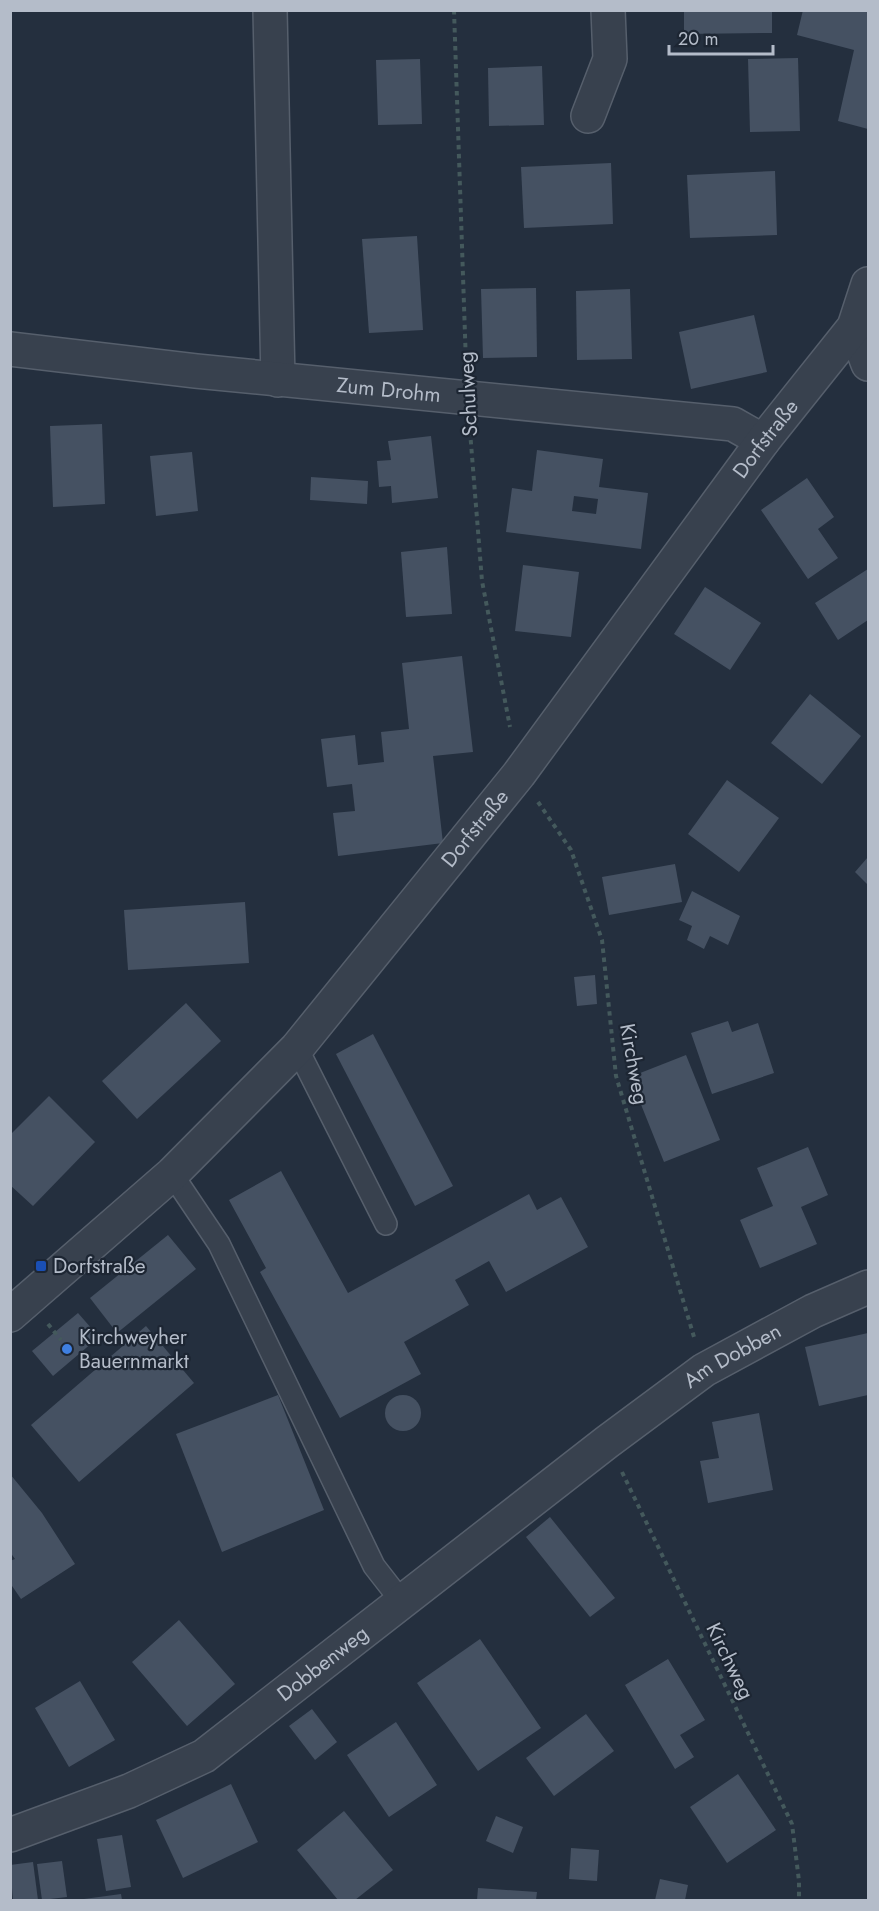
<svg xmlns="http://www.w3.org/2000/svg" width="879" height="1911" font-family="Jost,sans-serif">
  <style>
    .building { fill: #455162; fill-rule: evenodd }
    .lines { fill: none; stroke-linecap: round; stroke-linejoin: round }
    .lane-casing { stroke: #565f6c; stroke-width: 24 }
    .street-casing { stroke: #565f6c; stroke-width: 36 }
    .path { stroke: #44595c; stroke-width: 4; stroke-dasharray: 4.5 4.5; stroke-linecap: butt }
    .lane { stroke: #38414e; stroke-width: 21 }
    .street { stroke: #38414e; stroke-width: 33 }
    .transit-dot { fill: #1a4fb4; stroke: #1d2633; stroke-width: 2 }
    .shop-dot { fill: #3f7fe0; stroke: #1d2633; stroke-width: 2 }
    .labels { text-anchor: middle; stroke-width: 4.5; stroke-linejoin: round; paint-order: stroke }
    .street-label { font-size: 21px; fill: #b4bcc9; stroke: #1d2633 }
    .poi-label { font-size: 21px; fill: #b4bcc9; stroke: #1d2633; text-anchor: start }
  </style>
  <rect width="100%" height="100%" fill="#242f3e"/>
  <!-- building -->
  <g class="building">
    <polygon points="684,10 772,10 772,33 684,34"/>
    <polygon points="803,10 868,10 868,129 838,121 854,50 797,35"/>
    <polygon points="798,58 800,131 750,132 748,59"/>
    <polygon points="420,59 422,124 378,125 376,60"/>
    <polygon points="542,66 544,125 489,126 488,68"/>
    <polygon points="611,163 613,224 524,228 521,167"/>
    <polygon points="775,171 777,235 690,238 687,175"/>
    <polygon points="417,236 423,330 369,333 362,239"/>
    <polygon points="536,288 537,357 483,358 481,289"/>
    <polygon points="630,289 632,359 577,360 576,291"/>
    <polygon points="754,315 767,372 691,389 679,332"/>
    <polygon points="102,424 105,504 53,507 50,426"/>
    <polygon points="431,436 438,498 392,503 391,486 379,487 377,461 391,460 388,441"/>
    <path d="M537,450L603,459L599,487L648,493L641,549L506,532L512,488L532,491ZM574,496L598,499L596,514L572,511Z"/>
    <polygon points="192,452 198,511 156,516 150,456"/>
    <polygon points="311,477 368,481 367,504 310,500"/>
    <polygon points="807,478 834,517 818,529 838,558 808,579 761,510"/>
    <polygon points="447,547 452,614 406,617 401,552"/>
    <polygon points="523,565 579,572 571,637 515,631"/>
    <polygon points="868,569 868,620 838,640 815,603"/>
    <polygon points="705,587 761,623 730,670 674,634"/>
    <polygon points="462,656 473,752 433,756 443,843 338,856 333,813 355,811 352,784 327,787 321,739 355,735 358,765 384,762 381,732 409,729 402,663"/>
    <polygon points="810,694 861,736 822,784 771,743"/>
    <polygon points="727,780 779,818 739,872 688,834"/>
    <polygon points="868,857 868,885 855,872"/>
    <polygon points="675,864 682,902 609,915 602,877"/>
    <polygon points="692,891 740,916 728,945 710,936 704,949 687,940 692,926 679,920"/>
    <polygon points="245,902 249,963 128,970 124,910"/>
    <polygon points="595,975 597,1004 577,1006 574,977"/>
    <polygon points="186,1003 221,1041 137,1119 102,1081"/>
    <polygon points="728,1021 732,1032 758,1023 774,1073 712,1094 691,1033"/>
    <polygon points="373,1034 453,1186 415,1206 336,1054"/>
    <polygon points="686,1055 720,1140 664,1162 630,1077"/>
    <polygon points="49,1096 95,1142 33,1206 10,1185 10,1135"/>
    <polygon points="808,1147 828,1195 801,1207 817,1244 760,1268 740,1220 773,1206 757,1168"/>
    <polygon points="281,1171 348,1293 529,1194 537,1210 561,1197 588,1247 506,1292 489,1261 455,1280 469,1305 404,1342 421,1374 340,1418 260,1272 266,1268 229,1200"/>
    <polygon points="168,1235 196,1269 117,1333 90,1298"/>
    <polygon points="78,1313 99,1337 53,1376 32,1351"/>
    <polygon points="146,1326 194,1383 79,1482 31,1425"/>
    <polygon points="868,1333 868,1395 819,1406 805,1347"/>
    <circle cx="403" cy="1413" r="18"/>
    <polygon points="278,1395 324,1510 222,1552 176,1434"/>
    <polygon points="759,1413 773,1490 708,1503 700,1461 719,1458 712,1422"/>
    <polygon points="10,1474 42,1513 75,1564 21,1599 10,1583 10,1561 15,1559 10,1552"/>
    <polygon points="550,1517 615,1598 590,1617 526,1537"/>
    <polygon points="179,1620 235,1684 187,1726 132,1662"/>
    <polygon points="480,1639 541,1728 478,1771 417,1683"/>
    <polygon points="668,1659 705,1720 680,1735 694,1757 675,1769 625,1685"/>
    <polygon points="80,1681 115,1740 69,1767 35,1708"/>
    <polygon points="312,1709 337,1742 315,1760 289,1726"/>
    <polygon points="586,1714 614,1751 554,1796 526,1758"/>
    <polygon points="396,1722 437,1785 389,1817 347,1755"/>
    <polygon points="738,1774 776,1830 727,1863 690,1807"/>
    <polygon points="231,1784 258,1842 183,1878 156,1820"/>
    <polygon points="344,1811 393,1870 355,1900 338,1900 297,1850"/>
    <polygon points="496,1816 523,1827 513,1853 486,1841"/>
    <polygon points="122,1835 131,1887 106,1891 97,1839"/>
    <polygon points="571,1848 599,1850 597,1881 569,1879"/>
    <polygon points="62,1861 67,1897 42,1900 37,1864"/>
    <polygon points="33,1862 38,1900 13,1900 10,1865"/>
    <polygon points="660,1879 688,1885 685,1900 655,1900"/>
    <polygon points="478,1888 537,1892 536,1900 477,1900"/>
    <polygon points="121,1894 122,1900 84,1900 84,1899"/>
  </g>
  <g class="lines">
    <defs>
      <g id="lane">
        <polyline points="297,1048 386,1224"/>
        <polyline points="172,1174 219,1244 374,1566 402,1602"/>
      </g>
      <g id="street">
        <polyline points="270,10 278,380"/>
        <polyline points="588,116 610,59 608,10"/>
        <polyline points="854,327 868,364"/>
        <path id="s1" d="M10,349L196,371L733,424L763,441"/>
        <path id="s2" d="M10,1315L172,1174L297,1048L519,774L763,441L854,327L868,284"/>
        <path id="s3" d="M10,1835L129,1791L204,1756L607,1442L704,1370L813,1311L868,1287"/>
      </g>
    </defs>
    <!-- lane casing -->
    <use href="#lane" class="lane-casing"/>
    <!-- street casing -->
    <use href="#street" class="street-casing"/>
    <!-- path -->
    <g class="path">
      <polyline points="454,10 466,364"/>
      <polyline points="470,431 482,581 510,727"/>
      <polyline points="538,802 571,850 602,940 616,1076 694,1337"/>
      <polyline points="48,1324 61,1340"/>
      <polyline points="622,1472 792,1824 799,1881 799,1900"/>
    </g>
    <!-- lane -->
    <use href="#lane" class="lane"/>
    <!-- street -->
    <use href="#street" class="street"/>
  </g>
  <!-- markers -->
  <rect class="transit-dot" x="35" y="1260" width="12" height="12" rx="3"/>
  <circle class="shop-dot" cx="67" cy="1349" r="6"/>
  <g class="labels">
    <!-- street labels -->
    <g class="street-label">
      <text dy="7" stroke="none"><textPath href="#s1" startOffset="381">Zum Drohm</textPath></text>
      <text transform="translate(468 394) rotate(-93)" y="7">Schulweg</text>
      <text dy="7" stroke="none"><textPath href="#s2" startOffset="1161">Dorfstraße</textPath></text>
      <text dy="7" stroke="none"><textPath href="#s2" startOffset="675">Dorfstraße</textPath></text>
      <text transform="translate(634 1064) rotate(80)" y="7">Kirchweg</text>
      <text dy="7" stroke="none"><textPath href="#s3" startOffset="873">Am Dobben</textPath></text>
      <text transform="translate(730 1661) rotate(64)" y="7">Kirchweg</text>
      <text dy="7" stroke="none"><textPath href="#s3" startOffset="360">Dobbenweg</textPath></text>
    </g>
    <!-- poi labels -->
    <g class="poi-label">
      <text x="53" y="1273">Dorfstraße</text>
      <text x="79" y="1344">Kirchweyher<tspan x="79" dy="24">Bauernmarkt</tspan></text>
    </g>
  </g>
  <!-- border -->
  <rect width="879" height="1911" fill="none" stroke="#b4bcc9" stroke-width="24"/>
  <!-- scale -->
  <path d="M669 45v9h104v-9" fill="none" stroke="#b4bcc9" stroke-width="3"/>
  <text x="678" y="45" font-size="18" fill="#b4bcc9" stroke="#1d2633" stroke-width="4.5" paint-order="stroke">20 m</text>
</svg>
